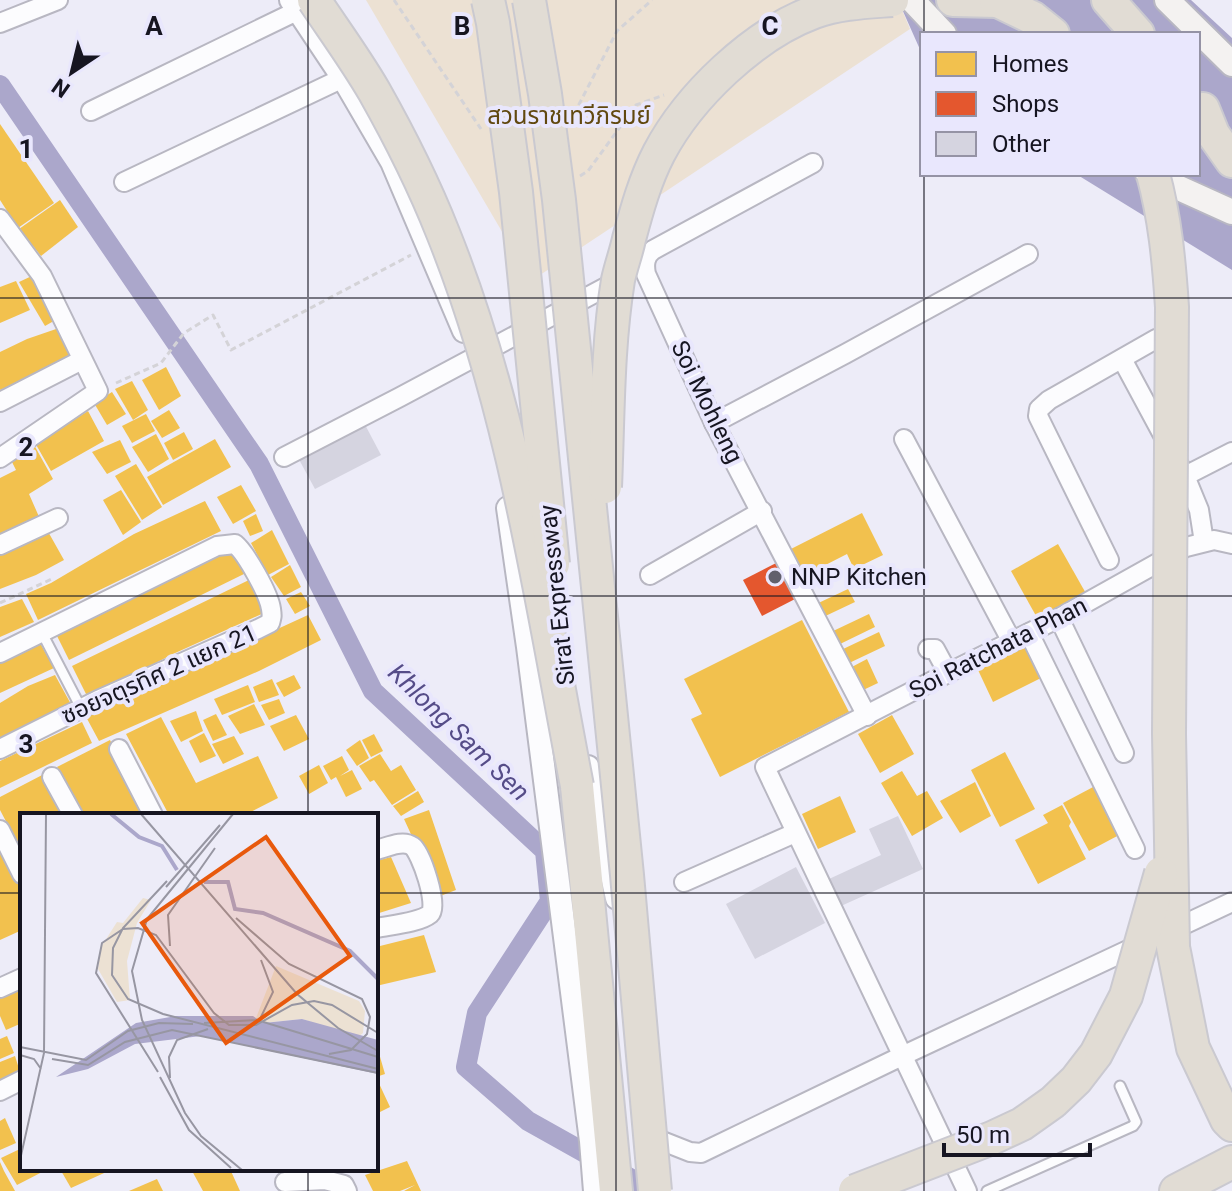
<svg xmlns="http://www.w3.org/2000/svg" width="1232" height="1191" font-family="Roboto,'Noto Sans Thai',sans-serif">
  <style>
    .green { fill: #ece1d3 }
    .water { fill: #aba7cb }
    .homes { fill: #f2c14e }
    .shops { fill: #e4572e }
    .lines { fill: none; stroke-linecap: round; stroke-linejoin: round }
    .canal { stroke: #aba7cb; stroke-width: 20 }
    .building { fill: #d5d4e0 }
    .service-casing { stroke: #b8b7c2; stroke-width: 13 }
    .minor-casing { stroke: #b8b7c2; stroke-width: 22 }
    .tertiary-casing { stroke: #b8b7c2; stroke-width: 26 }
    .secondary-casing { stroke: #b8b7c2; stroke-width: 28 }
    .motorway-casing { stroke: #cac9d0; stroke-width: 36 }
    .path { stroke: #d4d3d7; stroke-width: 3; stroke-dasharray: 6 4; stroke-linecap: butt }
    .service { stroke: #fcfcfe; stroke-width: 9 }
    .minor { stroke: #fcfcfe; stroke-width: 18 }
    .tertiary { stroke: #fcfcfe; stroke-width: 22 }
    .secondary { stroke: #f4f2f1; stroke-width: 24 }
    .motorway { stroke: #e1dcd4; stroke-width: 32 }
    .motorway-bridge-casing { stroke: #cac9d0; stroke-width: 36; stroke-linecap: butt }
    .motorway-bridge { stroke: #e1dcd4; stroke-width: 32 }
    .grid { fill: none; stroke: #161521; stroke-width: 2; stroke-opacity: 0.55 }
    .poi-dot { fill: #61606c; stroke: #e9e7fd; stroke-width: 3 }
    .labels { text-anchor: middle; stroke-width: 8; stroke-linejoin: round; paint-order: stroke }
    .park-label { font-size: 24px; fill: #61480f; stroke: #e9e7fd }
    .street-label { font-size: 24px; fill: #161521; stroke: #e9e7fd }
    .poi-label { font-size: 24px; fill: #161521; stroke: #e9e7fd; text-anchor: start }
    .water-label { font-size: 26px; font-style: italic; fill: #554c88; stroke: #e9e7fd }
    .inset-river { fill: none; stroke: #aba7cb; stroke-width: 4 }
    .inset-road { fill: none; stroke: #9796a2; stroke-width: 2 }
    .view { fill: #e8590c; fill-opacity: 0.15; stroke: #e8590c; stroke-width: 4 }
    .inset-edge { fill: none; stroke: #161521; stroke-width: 4 }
    .grid-label { font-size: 26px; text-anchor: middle; font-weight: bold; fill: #161521; stroke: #e9e7fd; stroke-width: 8; stroke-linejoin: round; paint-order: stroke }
  </style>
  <rect width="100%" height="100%" fill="#edecf8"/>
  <!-- green -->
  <polygon class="green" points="366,0 898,0 910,29 531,281"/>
  <!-- water -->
  <polygon class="water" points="898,0 1191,0 1232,38 1232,270 1076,174 1198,174 1198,34 922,34 922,54"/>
  <!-- homes -->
  <g class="homes">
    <polygon points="0,124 54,203 18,228 0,200"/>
    <polygon points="60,200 78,227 41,256 19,229"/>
    <polygon points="36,274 59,318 45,326 19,282"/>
    <polygon points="16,281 30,310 0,323 0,287"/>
    <polygon points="59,328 72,359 0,390 0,352 27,339"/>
    <polygon points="166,367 181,396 159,410 142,380"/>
    <polygon points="132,381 148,410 133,420 115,389"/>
    <polygon points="112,392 126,414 107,425 94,403"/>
    <polygon points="169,410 180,428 162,438 151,421"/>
    <polygon points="88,411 104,441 51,471 34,441 62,427"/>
    <polygon points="146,414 155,431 132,443 122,426"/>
    <polygon points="184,432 193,449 173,460 164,443"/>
    <polygon points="156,434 169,459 148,472 132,447"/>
    <polygon points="215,439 231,467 163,505 147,477"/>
    <polygon points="120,440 131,462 107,474 92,452"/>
    <polygon points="33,443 53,479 29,494 40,519 0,537 0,478 16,470 10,458"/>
    <polygon points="136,464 162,507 142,520 115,476"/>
    <polygon points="241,485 256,511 233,524 217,497"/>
    <polygon points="121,490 141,522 123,535 103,500"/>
    <polygon points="205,501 221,531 38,620 26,594 51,583 134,534"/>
    <polygon points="862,513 883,555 854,569 847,554 798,579 785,552"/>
    <polygon points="256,514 263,531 250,536 243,521"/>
    <polygon points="46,528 64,560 36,575 0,589 0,550"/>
    <polygon points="272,530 289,564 268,575 251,543"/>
    <polygon points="1058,544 1088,597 1040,623 1011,571"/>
    <polygon points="232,550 246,573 69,660 54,630 195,564"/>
    <polygon points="290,565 301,587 284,596 271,577"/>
    <polygon points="251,579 266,612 173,654 88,698 72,666"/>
    <polygon points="848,589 855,602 817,620 810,607"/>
    <polygon points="301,592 310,606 295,614 286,599"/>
    <polygon points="22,599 34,622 0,637 0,607"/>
    <polygon points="869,614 875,627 838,645 831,632"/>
    <polygon points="308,615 321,640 259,671 99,741 85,715 124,699"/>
    <polygon points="802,620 849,712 720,777 691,719 702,714 684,679"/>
    <polygon points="879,632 885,646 847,664 841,650"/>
    <polygon points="39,641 54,668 0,693 0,661"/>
    <polygon points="1030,645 1045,676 993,702 978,670"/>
    <polygon points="867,659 878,683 859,692 848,669"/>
    <polygon points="55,675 72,706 0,741 0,703 28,686"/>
    <polygon points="294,675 301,688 284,697 276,683"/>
    <polygon points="272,679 279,695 259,702 253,687"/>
    <polygon points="248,685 255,702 222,715 214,699"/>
    <polygon points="279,699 285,713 269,720 261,705"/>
    <polygon points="254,704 265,725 240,734 228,716"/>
    <polygon points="196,711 203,731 181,742 170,721"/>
    <polygon points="216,714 227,735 213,741 203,720"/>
    <polygon points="296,715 309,739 284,751 270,726"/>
    <polygon points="892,715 914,754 880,773 858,734"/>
    <polygon points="161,717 196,783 258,756 278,798 245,815 169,815 126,734"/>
    <polygon points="82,722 92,743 0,788 0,761"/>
    <polygon points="204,733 216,756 200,763 189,741"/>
    <polygon points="374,734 383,751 371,757 362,740"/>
    <polygon points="234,736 244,754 223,764 212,744"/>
    <polygon points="110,740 148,815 84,815 57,767"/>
    <polygon points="360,740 369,758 357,766 346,750"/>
    <polygon points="1005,752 1035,809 1000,827 971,770"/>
    <polygon points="380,754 391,771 401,765 416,790 392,805 374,780 370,782 359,766"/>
    <polygon points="342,756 349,770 340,776 352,770 362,789 346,797 336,777 331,780 323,766"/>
    <polygon points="319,765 328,783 309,794 299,776"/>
    <polygon points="902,771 917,796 927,791 943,818 912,836 881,783"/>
    <polygon points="46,773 67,815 22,815 22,852 0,810 0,797"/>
    <polygon points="975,782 991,816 960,833 940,801"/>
    <polygon points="1095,786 1121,834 1089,851 1063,803"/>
    <polygon points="418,791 424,802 401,816 393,806"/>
    <polygon points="840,796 856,832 818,849 802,814"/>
    <polygon points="1062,805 1071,822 1069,826 1086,859 1038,884 1015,840 1048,823 1043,815"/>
    <polygon points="429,810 456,890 435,898 421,856 404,819"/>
    <polygon points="0,837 22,884 22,930 0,940"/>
    <polygon points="391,857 411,903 376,914 376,861"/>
    <polygon points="424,935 436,972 376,986 376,947"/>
    <polygon points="20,984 22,990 22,1023 6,1030 0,1016 0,992"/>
    <polygon points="7,1036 14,1053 0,1059 0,1039"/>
    <polygon points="376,1043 385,1074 376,1077"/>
    <polygon points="15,1056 21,1075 0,1085 0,1062"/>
    <polygon points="376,1077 390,1107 376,1114"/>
    <polygon points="5,1118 16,1143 0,1150 0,1121"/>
    <polygon points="22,1148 22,1169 48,1169 17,1185 1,1158"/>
    <polygon points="407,1161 421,1191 404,1191 415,1185 400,1191 373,1191 365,1175"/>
    <polygon points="0,1162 4,1171 15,1191 0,1191"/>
    <polygon points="60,1169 113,1169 71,1188"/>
    <polygon points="191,1169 230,1169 240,1191 203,1191"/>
    <polygon points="157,1179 163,1191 129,1191"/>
  </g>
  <!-- shops -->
  <polygon class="shops" points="780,561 799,597 762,616 743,580"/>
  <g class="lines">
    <!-- canal -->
    <polyline class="canal" points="0,85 259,464 373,691 545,851 550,901 477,1013 466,1067 528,1121 653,1191"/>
  </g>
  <!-- building -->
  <g class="building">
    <polygon points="362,419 381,455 315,489 296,454"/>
    <polygon points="898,816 923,869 841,906 829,879 881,855 869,829"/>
    <polygon points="796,867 825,923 755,959 726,904"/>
  </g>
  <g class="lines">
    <defs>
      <g id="service">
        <polyline points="42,633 81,708"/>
        <polyline points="987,1191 1133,1126 1136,1122 1120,1086"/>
      </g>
      <g id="minor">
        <polyline points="0,23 58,0"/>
        <polyline points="91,111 299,10"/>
        <path d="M813,163L653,250C645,256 644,264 646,274L714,423L867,716"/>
        <polyline points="124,182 343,78"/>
        <polyline points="0,219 42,276 98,391 0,458"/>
        <polyline points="1122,359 1185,476 1199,510 1204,542"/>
        <polyline points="0,402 82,360"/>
        <polyline points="714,423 845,354 1028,254"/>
        <polyline points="904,439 1012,642"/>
        <polyline points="284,457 400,397 621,279"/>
        <polyline points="1185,476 1232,452"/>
        <polyline points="0,545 58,518"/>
        <polyline points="1109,560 1038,416 1039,409 1049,400 1156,339"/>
        <polyline points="650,575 762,511"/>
        <polyline points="1059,618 1124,753"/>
        <polyline points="1029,633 1135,849"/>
        <polyline points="928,649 935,649 948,673"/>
        <path d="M0,653L217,546L235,544C246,553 269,594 271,609C272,616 272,616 270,623L258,629L98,700L0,749"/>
        <polyline points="119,749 153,815"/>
        <polyline points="52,777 73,815"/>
        <polyline points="0,830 22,874"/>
        <path d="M376,850C386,848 402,839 412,846C421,852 439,906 430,914C419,923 390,925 376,928"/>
        <polyline points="684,882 795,833"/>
        <polyline points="1166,933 1232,902"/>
        <polyline points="0,988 22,978"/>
        <polyline points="0,1091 22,1080"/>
        <polyline points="647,1135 690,1152 701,1153 902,1056 1143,943"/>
        <polyline points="285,1182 325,1180 344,1185 347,1191"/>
        <polyline points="967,1191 765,767 948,673 1059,618 1186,547 1214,540 1232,544"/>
      </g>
      <g id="tertiary">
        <polyline points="291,0 343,78 392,162 464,331"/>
        <polyline points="508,508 528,647 591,1141 595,1191"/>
        <polyline points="588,767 617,898"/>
      </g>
      <g id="secondary">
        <polyline points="912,0 944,34"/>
        <polyline points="1167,0 1232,64"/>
        <polyline points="1148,174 1232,212"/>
      </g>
      <g id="motorway">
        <polyline points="953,0 998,1"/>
        <polyline points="996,0 1033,18 1053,34"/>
        <polyline points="1108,0 1138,34"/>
        <polyline points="1203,109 1213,134 1232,161"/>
        <polyline points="577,786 616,1191"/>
        <polyline points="1173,947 1193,1048 1227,1120 1232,1125"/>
        <polyline points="1176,1191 1232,1162"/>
      </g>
    </defs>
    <!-- service casing -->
    <use href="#service" class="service-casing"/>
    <!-- minor casing -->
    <use href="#minor" class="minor-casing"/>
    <!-- tertiary casing -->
    <use href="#tertiary" class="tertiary-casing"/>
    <!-- secondary casing -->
    <use href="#secondary" class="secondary-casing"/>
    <!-- motorway casing -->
    <use href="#motorway" class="motorway-casing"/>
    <!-- path -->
    <g class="path">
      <polyline points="394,0 481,129"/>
      <polyline points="574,114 617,31 652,0"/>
      <polyline points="580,176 588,171 636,105 664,95"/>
      <polyline points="116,383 161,363 184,333 213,315 231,350 411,255"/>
      <polyline points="0,603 54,578"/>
    </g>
    <!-- service -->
    <use href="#service" class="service"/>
    <!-- minor -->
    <use href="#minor" class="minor"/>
    <!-- tertiary -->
    <use href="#tertiary" class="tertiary"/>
    <!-- secondary -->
    <use href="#secondary" class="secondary"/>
    <!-- motorway -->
    <use href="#motorway" class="motorway"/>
    <defs>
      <g id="motorway-bridge">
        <path d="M314,0C334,30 356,60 374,91C400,137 424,185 443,233C514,409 541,600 577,786"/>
        <polyline points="488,0 493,23 516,192 553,564"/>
        <polyline points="529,0 545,94 559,200 627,875 655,1191"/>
        <path d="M1153,174C1165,218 1169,261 1172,307L1169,734L1173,947"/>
        <path d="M605,487C608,418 607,348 618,280C621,266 626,253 629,239C637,209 645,180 659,153C689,96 754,34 814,12C839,3 866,2 892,0"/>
        <polyline points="855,1191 992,1138 1022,1124 1053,1102 1076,1080 1096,1054 1126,996 1161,873"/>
      </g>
    </defs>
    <!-- motorway-bridge casing -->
    <use href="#motorway-bridge" class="motorway-bridge-casing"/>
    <!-- motorway-bridge -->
    <use href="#motorway-bridge" class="motorway-bridge"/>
  </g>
  <!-- grid -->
  <path class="grid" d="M308,0V815M616,0V1191M924,0V34M924,174V1191M0,298H1232M0,596H1232M0,893H22M376,893H1232M308,1169V1191"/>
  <!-- markers -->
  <circle class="poi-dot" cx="775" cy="577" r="8"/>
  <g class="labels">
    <!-- park labels -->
    <g class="park-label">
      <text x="569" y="124">สวนราชเทวีภิรมย์</text>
    </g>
    <!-- street labels -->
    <g class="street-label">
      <text transform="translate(707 402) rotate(64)" y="8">Soi Mohleng</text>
      <text transform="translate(557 595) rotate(-96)" y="8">Sirat Expressway</text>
      <text transform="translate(998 648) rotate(-27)" y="8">Soi Ratchata Phan</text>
      <text transform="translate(159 674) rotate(-24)" y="8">ซอยจตุรทิศ 2 แยก 21</text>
    </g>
    <!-- poi labels -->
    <g class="poi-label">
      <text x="791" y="585">NNP Kitchen</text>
    </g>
    <!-- water labels -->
    <g class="water-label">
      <text transform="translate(459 732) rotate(44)" y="9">Khlong Sam Sen</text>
    </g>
  </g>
  <!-- overview -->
  <g transform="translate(20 813)">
    <rect width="358" height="358" fill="#edecf8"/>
    <path d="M123,85L131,87L117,110L107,148L110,187L97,189L78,156L81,134L97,109L103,110ZM256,153L339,188L345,198L343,220L338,224L282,206L244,210L236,205Z" fill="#ece1d3"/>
    <path d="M156,203H233L244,210L282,206L358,227V261L181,223L115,231L68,256L36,264L116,210Z" fill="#aba7cb"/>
    <path class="inset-river" d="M91,1L119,24L142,33L157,57M184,69H208L215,96L243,100L330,138L358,166"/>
    <path class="inset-road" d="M121,1L277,181L318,215L358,238M213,1L127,106L112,158L122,207L165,300L181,323L222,357M147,68L103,115L93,135L92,162L108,186L143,201L358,256M146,74L200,12M216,105L269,151L342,186L350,204L347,221L331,237L309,241M150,133L148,102L195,35M240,206L253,179L241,147M184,210L237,207L358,244M0,234L66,247L108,218L139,210L173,211M0,242L14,246L21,256M32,246L68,252L105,229L152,217L358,260M138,259L76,160L82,130L103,116L118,115L136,122L194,200L209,212H236L272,192L294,188L312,192L358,220M140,264L169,317L211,355M150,265L149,244L157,227L188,216M0,347L24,240L26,1"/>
    <path class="view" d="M246,24L330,143L206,230L122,110Z"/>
    <rect width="358" height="358" class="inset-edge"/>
  </g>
  <g class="grid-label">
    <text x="154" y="35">A</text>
    <text x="462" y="35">B</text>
    <text x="770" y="35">C</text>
    <text x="26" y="158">1</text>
    <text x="26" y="456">2</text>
    <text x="26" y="753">3</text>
  </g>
  <!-- legend -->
  <rect x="920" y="32" width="280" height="144" fill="#e9e7fd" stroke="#9593a5" stroke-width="2"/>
  <rect x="936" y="52" width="40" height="24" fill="#f2c14e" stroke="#9593a5" stroke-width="2"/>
  <text x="992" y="72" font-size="24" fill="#161521">Homes</text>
  <rect x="936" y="92" width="40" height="24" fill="#e4572e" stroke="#9593a5" stroke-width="2"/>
  <text x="992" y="112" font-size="24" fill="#161521">Shops</text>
  <rect x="936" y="132" width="40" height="24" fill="#d5d4e0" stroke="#9593a5" stroke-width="2"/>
  <text x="992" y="152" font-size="24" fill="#161521">Other</text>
  <!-- north arrow -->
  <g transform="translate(72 72) rotate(215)" stroke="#e9e7fd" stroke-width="6" paint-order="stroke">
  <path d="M0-6L14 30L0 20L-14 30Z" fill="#161521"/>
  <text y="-12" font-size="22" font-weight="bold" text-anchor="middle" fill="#161521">N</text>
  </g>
  <!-- scale -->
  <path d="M944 1143v12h146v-12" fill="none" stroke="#161521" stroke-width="4"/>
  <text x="956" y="1143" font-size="24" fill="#161521" stroke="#e9e7fd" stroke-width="6" paint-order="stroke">50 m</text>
</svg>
